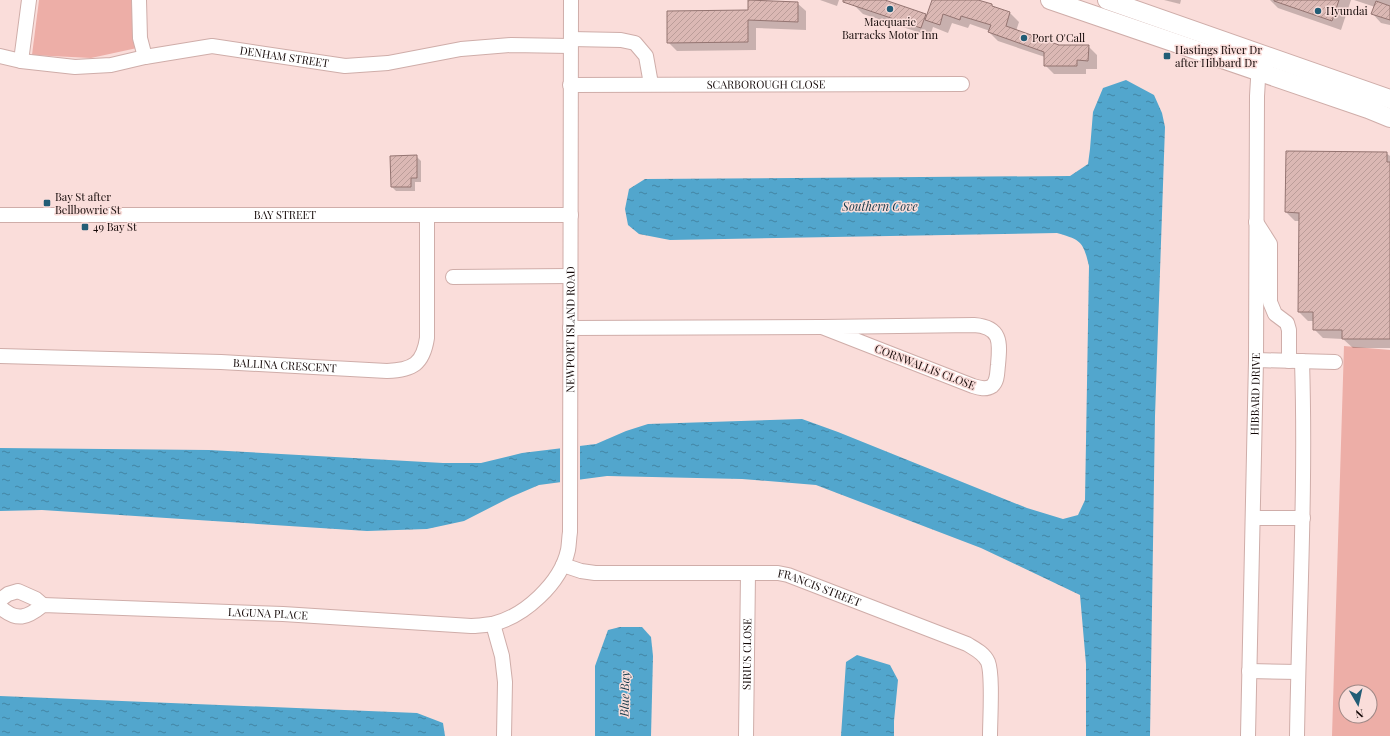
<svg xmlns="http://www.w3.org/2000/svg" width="1390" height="736" font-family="'Playfair Display',serif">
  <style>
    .green { fill: #edaea7; fill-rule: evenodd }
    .water { fill: url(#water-ripples) }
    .pier { fill: #faddda }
    .shadow { fill: #0003 }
    .building { fill: url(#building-hatch); stroke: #947471 }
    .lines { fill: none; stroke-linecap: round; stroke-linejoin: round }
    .minor-casing { stroke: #cfada9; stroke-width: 16 }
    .major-casing { stroke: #cfada9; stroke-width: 20 }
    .minor { stroke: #fff; stroke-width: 14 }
    .major { stroke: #fff; stroke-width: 18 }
    .poi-dot { fill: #235d76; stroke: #faddda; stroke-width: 1.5 }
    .labels { text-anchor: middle; stroke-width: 3; stroke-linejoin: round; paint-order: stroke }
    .poi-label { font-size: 11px; fill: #140908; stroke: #faddda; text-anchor: start }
    .street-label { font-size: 11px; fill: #140908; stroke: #faddda }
    .water-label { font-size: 12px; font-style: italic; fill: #153a4b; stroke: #faddda }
  </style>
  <defs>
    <pattern id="water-ripples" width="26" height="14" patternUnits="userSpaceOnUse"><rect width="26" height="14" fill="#52a6cd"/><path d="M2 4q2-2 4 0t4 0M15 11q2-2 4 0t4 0" fill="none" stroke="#4385a4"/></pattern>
    <pattern id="building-hatch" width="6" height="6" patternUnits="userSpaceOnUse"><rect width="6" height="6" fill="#dbb8b4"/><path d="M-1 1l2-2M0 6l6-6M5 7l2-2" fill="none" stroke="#bb9d99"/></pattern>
  </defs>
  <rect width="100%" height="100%" fill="#faddda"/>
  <!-- green -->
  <g class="green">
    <polygon points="39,0 131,0 137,48 91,58 32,55"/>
    <path d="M1344,346L1390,350V736H1332ZM1346,692H1370V716H1346Z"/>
  </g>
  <!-- water -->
  <g class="water">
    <path d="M1126,80L1154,95L1162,113L1165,127L1155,416L1150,736H1086V664L1080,595L981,548L816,485L742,479L607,476L539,485L511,497L464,521L427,529L367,531L42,510L0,511V448L209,450L443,463H481L522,453L596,444L626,431L648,424L802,419L838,432L1027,508L1063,519L1078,515L1085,500L1089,266C1083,241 1081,240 1057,233L670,240L639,234L628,225L625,209L629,189L645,179L1070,176L1088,164L1090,149L1093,112L1103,88Z"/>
    <polygon points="620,627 642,627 651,637 653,656 651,736 595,736 595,666 608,630"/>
    <polygon points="857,655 890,665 898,680 894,721 894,736 841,736 846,662"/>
    <polygon points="0,696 417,713 443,723 445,736 0,736"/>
  </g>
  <!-- pier -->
  <polygon class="pier" points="580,444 580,482 560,484 560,446"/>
  <!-- shadow -->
  <g class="shadow">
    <polygon points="820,0 839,0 837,6"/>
    <polygon points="851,0 882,0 925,14 927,16 933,0 975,0 992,5 994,8 1010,13 1019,22 1016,31 1059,46 1088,46 1097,55 1097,69 1086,69 1086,74 1054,74 1045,65 1045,57 998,41 989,32 990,31 970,24 968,28 952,23 948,33 933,27 930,36 863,14 853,4"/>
    <polygon points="1164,0 1181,0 1180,4"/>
    <polygon points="1270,0 1351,0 1341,30 1278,8"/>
    <polygon points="1354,0 1390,0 1390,25 1381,23 1372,13 1375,7"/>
    <polygon points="797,3 806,11 806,30 756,28 756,50 677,51 668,42 749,11"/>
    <polygon points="1386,153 1390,156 1390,348 1353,348 1343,339 1323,338 1314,329 1314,321 1308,321 1299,312 1300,221 1295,221 1286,212"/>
    <polygon points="416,156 421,161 421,182 415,182 415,191 396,191 392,187"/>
  </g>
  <!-- building -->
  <g class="building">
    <polygon points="748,0 798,2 798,22 748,20 748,42 667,43 667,11 748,10"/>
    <polygon points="843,0 885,0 926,14 921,28 843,2"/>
    <polygon points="932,0 978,0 992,4 992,6 1010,12 1006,26 1059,45 1089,45 1088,61 1077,60 1077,66 1044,66 1044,52 988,32 991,25 961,16 960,20 943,14 940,25 925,20"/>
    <polygon points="1274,0 1339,0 1332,21 1274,1"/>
    <polygon points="1376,1 1390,6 1390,20 1371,14"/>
    <polygon points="1286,151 1387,152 1387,162 1390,162 1390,339 1342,339 1342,330 1313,330 1313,312 1298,312 1299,213 1285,212"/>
    <polygon points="417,155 417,178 411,178 411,187 391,187 390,156"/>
  </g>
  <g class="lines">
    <defs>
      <g id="minor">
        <polyline points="139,0 140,38 145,57"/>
        <polyline points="571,39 621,40 635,43 646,56 651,84"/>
        <path id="s1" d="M0,56L21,61L75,67L111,65L145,57L212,46L345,66L388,63L461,49L511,45L570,46"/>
        <polyline points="21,61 29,0"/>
        <path id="s2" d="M570,85L962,84"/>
        <path id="s3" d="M0,215H571"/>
        <polyline points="1256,222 1270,244 1270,302 1275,314 1287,323 1289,330 1289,361"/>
        <polyline points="453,277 570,276"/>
        <path d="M974,325C1002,327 1000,343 998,365C997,372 998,381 992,386C986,390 979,388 973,386L822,327Z"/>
        <polyline points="570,328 822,327"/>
        <path id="s4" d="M0,356L221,362L387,371C413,370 423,364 427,338V215"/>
        <polyline points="1256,360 1335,362"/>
        <polyline points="1253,518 1303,518"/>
        <path id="s5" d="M563,565L581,571L595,573H778L788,575L967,644C975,649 984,653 988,662C993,675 990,719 990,736"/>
        <polyline points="0,600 8,594 18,591 36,599 43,605"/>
        <path id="s6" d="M0,607C17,622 27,618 43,605L283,614L471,626C478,626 485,625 492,624C524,617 561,583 568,550C569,545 569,538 570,532L571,0"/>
        <polyline points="493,624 502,656 505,682 504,736"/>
        <polyline points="1249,671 1298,672"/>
        <path id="s7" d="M746,736L748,573"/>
        <path id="s8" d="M1248,736L1256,360L1257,96L1259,63"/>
        <path d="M1297,736C1299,611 1306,486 1302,361"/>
      </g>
      <g id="major">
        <polyline points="1050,0 1368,109 1390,118"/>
        <polyline points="1107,0 1390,99"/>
      </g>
    </defs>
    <!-- minor casing -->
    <use href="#minor" class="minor-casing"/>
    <!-- major casing -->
    <use href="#major" class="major-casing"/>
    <!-- minor -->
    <use href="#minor" class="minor"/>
    <!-- major -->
    <use href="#major" class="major"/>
  </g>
  <!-- markers -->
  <g class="poi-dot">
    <circle cx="890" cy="9" r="4"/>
    <circle cx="1318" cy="11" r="4"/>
    <circle cx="1024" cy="38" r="4"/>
    <rect x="1163" y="52" width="8" height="8" rx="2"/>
    <rect x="43" y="199" width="8" height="8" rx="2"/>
    <rect x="81" y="223" width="8" height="8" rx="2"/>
  </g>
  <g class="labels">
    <!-- poi labels -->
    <g class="poi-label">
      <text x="1326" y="15">Hyundai</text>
      <text x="890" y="26" text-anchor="middle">Macquarie<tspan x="890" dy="13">Barracks Motor Inn</tspan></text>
      <text x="1032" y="42">Port O'Call</text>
      <text x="1175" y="54">Hastings River Dr<tspan x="1175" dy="13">after Hibbard Dr</tspan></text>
      <text x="55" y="201">Bay St after<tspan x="55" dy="13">Bellbowrie St</tspan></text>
      <text x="93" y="231">49 Bay St</text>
    </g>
    <!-- street labels -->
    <g class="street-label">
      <text dy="4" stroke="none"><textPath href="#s1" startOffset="288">DENHAM STREET</textPath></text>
      <text dy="4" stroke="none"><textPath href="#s2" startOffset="196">SCARBOROUGH CLOSE</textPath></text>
      <text dy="4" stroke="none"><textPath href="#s3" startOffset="285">BAY STREET</textPath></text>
      <text dy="4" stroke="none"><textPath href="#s6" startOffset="830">NEWPORT ISLAND ROAD</textPath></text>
      <text dy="4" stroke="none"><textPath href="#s4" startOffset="285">BALLINA CRESCENT</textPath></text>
      <text transform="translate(925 367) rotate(21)" y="4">CORNWALLIS CLOSE</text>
      <text dy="4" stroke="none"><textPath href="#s8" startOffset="342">HIBBARD DRIVE</textPath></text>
      <text dy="4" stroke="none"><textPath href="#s5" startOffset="260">FRANCIS STREET</textPath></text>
      <text dy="4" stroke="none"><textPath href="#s6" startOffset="274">LAGUNA PLACE</textPath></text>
      <text dy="4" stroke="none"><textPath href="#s7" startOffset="82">SIRIUS CLOSE</textPath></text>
    </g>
    <!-- water labels -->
    <g class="water-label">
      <text x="880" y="211">Southern Cove</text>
      <text transform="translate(625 694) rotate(-89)" y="4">Blue Bay</text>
    </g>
  </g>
  <!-- north arrow -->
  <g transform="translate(1358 704) rotate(171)"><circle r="19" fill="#faddda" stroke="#9e8886"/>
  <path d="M0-3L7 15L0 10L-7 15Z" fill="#235d76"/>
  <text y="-6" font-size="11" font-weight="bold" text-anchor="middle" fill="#140908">N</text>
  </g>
</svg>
